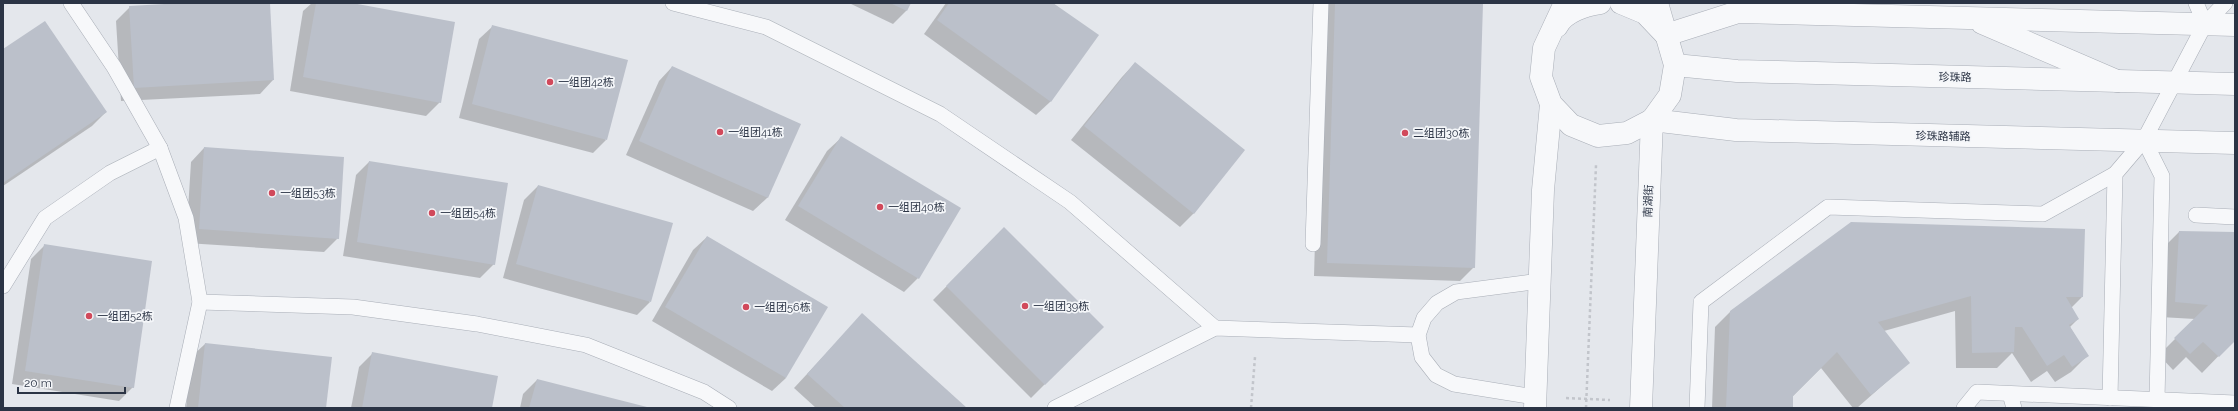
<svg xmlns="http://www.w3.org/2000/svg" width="2238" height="411" font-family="Raleway,'Noto Sans SC',sans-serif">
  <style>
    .shadow { fill: #0003 }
    .building { fill: #bbc0ca }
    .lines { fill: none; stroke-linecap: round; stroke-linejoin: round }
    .service-casing { stroke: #a9aeb7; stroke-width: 16 }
    .minor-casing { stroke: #a9aeb7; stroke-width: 23 }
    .tertiary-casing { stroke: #a9aeb7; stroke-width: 23 }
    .path { stroke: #c2c5cb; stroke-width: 2.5; stroke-dasharray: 3 3; stroke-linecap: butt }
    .service { stroke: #f7f8fa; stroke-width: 15 }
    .minor { stroke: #f7f8fa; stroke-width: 22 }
    .tertiary { stroke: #f7f8fa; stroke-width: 22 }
    .poi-dot { fill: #d1495b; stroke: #f4f6f9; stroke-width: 1.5 }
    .labels { text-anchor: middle; stroke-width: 3.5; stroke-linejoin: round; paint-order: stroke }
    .street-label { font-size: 11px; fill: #2b3445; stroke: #f4f6f9 }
    .poi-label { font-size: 11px; fill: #2b3445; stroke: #f4f6f9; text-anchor: start }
  </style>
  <rect width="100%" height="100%" fill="#e4e7ec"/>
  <!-- shadow -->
  <g class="shadow">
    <polygon points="200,3 269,3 273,80 260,94 121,101 116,21 130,7"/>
    <polygon points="312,3 347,3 440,102 426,116 290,91 303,11"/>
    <polygon points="849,3 910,3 906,11 893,24"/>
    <polygon points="946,3 1052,3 1097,35 1050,102 1036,115 924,34"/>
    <polygon points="1322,3 1482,3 1474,267 1460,281 1314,276"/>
    <polygon points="493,26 606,140 593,153 459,118 479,39"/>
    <polygon points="3,51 106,112 92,126 3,186"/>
    <polygon points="1135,63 1194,213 1180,227 1071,140 1122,77"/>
    <polygon points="672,67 799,124 767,198 753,211 626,155 659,81"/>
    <polygon points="841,138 918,278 904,292 785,220 827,151"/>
    <polygon points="204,148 338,238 324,252 186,243 191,162"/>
    <polygon points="369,162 494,264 480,278 343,256 356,175"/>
    <polygon points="538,186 650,302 637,315 503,278 524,200"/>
    <polygon points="1852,223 2082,297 2071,308 2078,319 2070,327 2087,356 2071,372 2055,382 2047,371 2031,382 2012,353 1997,368 1956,368 1955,311 1884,331 1908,363 1857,408 1853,408 1821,368 1792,397 1792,408 1712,408 1715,327 1731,311"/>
    <polygon points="1004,228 1102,327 1031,398 933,300"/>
    <polygon points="2179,232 2235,233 2235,339 2202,373 2186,357 2173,370 2159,355 2195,319 2160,317 2164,247"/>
    <polygon points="707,237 786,378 772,391 652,321 693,250"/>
    <polygon points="44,246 133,387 119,401 12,384 31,259"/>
    <polygon points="862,315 965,408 816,408 794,388"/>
    <polygon points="205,344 325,408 186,408 191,357"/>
    <polygon points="372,354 491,408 351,408 359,367"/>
    <polygon points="537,380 645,408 520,408 523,394"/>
  </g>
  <!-- building -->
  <g class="building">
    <polygon points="182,3 270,3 274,80 134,88 129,6"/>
    <polygon points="316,3 352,3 455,22 441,103 303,77"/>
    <polygon points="890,3 911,3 907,11"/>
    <polygon points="949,3 1053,3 1099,35 1051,102 937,20"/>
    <polygon points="1335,3 1483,3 1475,268 1327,263"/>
    <polygon points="45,21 107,112 3,183 3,49"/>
    <polygon points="492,25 628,60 607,140 472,104"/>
    <polygon points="1135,62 1245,150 1194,214 1084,126"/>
    <polygon points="672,66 801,124 768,198 639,141"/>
    <polygon points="841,136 961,208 919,279 798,206"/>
    <polygon points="204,147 344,157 339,239 199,229"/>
    <polygon points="369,161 508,183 495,265 357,242"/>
    <polygon points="538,185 673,223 651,302 516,264"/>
    <polygon points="1851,222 2085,229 2083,297 2066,297 2079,319 2069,325 2089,356 2072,367 2064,355 2047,366 2022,327 2015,327 2014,352 1972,353 1971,296 1878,322 1910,363 1871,395 1837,352 1793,396 1793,408 1726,408 1730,311"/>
    <polygon points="1004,227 1104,327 1045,385 946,286"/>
    <polygon points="2179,231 2235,232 2235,341 2219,357 2203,342 2190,354 2174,338 2208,305 2175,302"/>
    <polygon points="707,236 828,307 786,378 665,307"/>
    <polygon points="44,244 152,261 134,388 25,371"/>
    <polygon points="862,313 967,408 845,408 807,374"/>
    <polygon points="205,343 332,357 326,408 198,408"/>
    <polygon points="372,352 498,376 492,408 362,408"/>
    <polygon points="537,379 647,407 647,408 529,408"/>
  </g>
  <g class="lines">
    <defs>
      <g id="service">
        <polyline points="71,3 114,67 160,148 186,218 200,302 177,408"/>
        <polyline points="673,3 766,27 940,114 1070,202 1215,328"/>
        <polyline points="2196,3 2205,24 2225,3"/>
        <polyline points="2144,140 2162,176 2157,400"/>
        <polyline points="2196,215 2235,217"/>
        <polyline points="1313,244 1321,3"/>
        <polyline points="3,286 45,218 110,173 160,148"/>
        <polyline points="200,302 353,307 477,324 586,345 704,392 729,408"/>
        <polyline points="2010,394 2014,408"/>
        <polyline points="1535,397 1454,384 1436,375 1422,357 1418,335 1424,318 1437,303 1456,292 1540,281"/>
        <polyline points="2110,398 2115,174 2144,140 2205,24"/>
        <polyline points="1055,408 1215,328 1418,335"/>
        <polyline points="1697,408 1701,302 1828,207 2043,214 2115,174"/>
        <polyline points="1964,408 1977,392 2235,403"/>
      </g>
      <g id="minor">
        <polyline points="1565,3 1544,48 1541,77 1551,104 1571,125 1598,136 1627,133 1652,120"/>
        <polyline points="1621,3 1645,13 1664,33"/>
        <polyline points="1982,23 2117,81"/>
        <path d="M1557,26C1564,12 1585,5 1600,3"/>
        <polyline points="1666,35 1738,12 2235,25"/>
        <polyline points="1652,120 1736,130 2235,143"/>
        <polyline points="1535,408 1543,190 1551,104"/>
        <polyline points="1641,408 1652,120 1670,95 1675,65 1657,3"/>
      </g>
      <polyline id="tertiary" points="1675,65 1737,71 2235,84"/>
    </defs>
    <!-- service casing -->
    <use href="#service" class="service-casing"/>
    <!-- minor casing -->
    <use href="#minor" class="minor-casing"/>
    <!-- tertiary casing -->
    <use href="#tertiary" class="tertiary-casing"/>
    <!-- path -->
    <g class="path">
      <polyline points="1566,398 1610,400"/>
      <polyline points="1251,408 1255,357"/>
      <polyline points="1586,408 1596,165"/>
    </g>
    <!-- service -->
    <use href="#service" class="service"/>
    <!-- minor -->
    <use href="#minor" class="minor"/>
    <!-- tertiary -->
    <use href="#tertiary" class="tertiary"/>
  </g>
  <!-- markers -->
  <g class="poi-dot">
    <circle cx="550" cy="82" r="4"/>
    <circle cx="720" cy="132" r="4"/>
    <circle cx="1405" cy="133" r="4"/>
    <circle cx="272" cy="193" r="4"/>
    <circle cx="880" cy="207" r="4"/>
    <circle cx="432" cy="213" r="4"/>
    <circle cx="1025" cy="306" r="4"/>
    <circle cx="746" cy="307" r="4"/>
    <circle cx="89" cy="316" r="4"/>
  </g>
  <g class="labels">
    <!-- street labels -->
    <g class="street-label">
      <text transform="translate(1955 77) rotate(1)" y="4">珍珠路</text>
      <text transform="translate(1943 136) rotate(1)" y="4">珍珠路辅路</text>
      <text transform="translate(1648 201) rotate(-88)" y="4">南湖街</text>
    </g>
    <!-- poi labels -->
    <g class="poi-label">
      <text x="558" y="86">一组团42栋</text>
      <text x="728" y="136">一组团41栋</text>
      <text x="1413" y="137">二组团30栋</text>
      <text x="280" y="197">一组团53栋</text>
      <text x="888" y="211">一组团40栋</text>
      <text x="440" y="217">一组团54栋</text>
      <text x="1033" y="310">一组团39栋</text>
      <text x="754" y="311">一组团56栋</text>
      <text x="97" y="320">一组团52栋</text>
    </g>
  </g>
  <!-- border -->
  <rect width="2238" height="411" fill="none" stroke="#2b3445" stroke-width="8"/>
  <!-- scale -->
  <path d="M18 387v6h107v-6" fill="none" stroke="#2b3445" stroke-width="2"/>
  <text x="24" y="387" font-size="12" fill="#2b3445" stroke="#f4f6f9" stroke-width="3" paint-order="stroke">20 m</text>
</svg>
